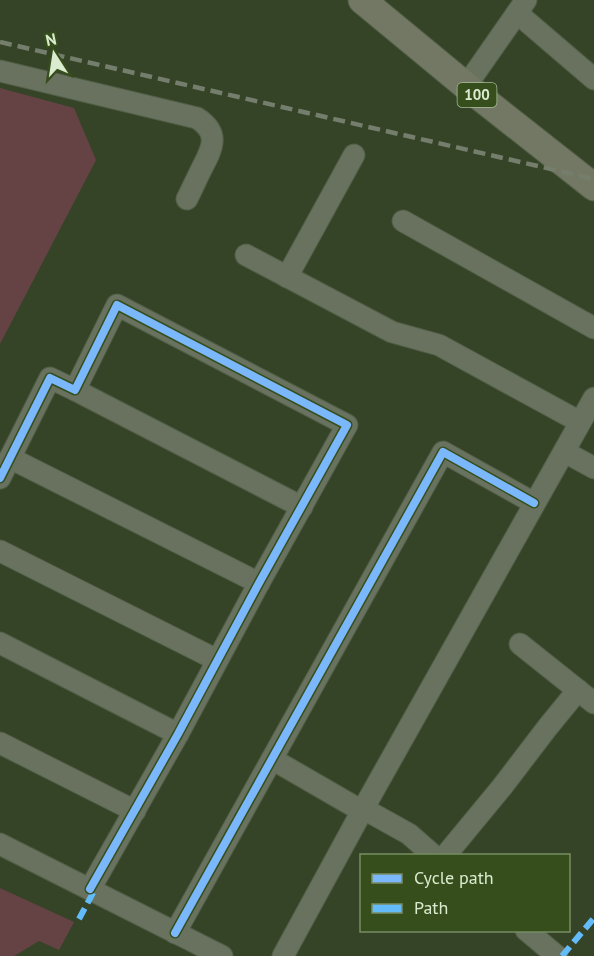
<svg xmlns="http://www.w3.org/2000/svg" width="594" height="956" font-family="'PT Sans',sans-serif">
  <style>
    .green { fill: #654344 }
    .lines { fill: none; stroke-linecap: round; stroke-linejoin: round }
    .minor-casing { stroke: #515e46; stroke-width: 23 }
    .major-casing { stroke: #515e46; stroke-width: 29 }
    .minor { stroke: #68725f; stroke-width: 21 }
    .major { stroke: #737864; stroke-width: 27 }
    .rail { stroke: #757e6c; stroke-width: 4.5; stroke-dasharray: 12 6; stroke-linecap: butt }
    .quiet { stroke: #63bbfa; stroke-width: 6; stroke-dasharray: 12 6; stroke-linecap: butt }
    .cycleway-casing { stroke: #354e1c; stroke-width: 11 }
    .cycleway { stroke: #7ab7fb; stroke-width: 8 }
    .labels { text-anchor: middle; stroke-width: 6; stroke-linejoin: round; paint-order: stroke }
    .shield { fill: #354e1c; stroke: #a9bc99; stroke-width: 1.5 }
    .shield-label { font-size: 15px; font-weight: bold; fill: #dbebcf }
  </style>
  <rect width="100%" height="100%" fill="#354327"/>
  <!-- green -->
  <g class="green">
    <polygon points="0,88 74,108 96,160 0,344"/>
    <polygon points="0,888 74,922 59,950 39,941 14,956 0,956"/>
  </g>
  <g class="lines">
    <defs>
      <g id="minor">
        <polyline points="517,13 594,79"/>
        <path d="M0,71L197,118C220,133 213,147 202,168C197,178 192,189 187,199"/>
        <polyline points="466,86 526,0"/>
        <polyline points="403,221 594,328"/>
        <polyline points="246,255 392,332 439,345 580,422"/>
        <polyline points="287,277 354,155"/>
        <polyline points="75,390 302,507"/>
        <polyline points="565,452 594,468"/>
        <polyline points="10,458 259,583"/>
        <polyline points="0,478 50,378 75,390 117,305 347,425 259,583 178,734 90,889"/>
        <polyline points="0,551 217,660"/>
        <polyline points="0,643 178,734"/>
        <polyline points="520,644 594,703"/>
        <polyline points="0,743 135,811"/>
        <polyline points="272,759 362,811"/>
        <polyline points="364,809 409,834 434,856"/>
        <polyline points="0,844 222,956"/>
        <polyline points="445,856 502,787 547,728 578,690"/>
        <polyline points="526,930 557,956"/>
        <path d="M175,933C265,773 353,612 443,452L534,503"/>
        <polyline points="283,956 362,811 594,398"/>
      </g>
      <polyline id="major" points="362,0 466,86 594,187"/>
    </defs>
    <!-- minor casing -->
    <use href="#minor" class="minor-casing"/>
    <!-- major casing -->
    <use href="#major" class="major-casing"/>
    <!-- minor -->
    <use href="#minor" class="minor"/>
    <!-- major -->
    <use href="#major" class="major"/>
    <!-- rail -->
    <polyline class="rail" points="0,42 594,179"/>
    <!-- quiet -->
    <g class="quiet">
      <polyline points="79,919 94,891"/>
      <polyline points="562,956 594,918"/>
    </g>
    <defs>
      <g id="cycleway">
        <polyline points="0,478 50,378 75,390 117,305 347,425 259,583 178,734 90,889"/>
        <path d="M175,933C265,773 353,612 443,452L534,503"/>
      </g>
    </defs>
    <!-- cycleway casing -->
    <use href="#cycleway" class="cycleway-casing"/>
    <!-- cycleway -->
    <use href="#cycleway" class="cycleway"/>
  </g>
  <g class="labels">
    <!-- shield labels -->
    <rect class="shield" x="457.5" y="83" width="39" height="24" rx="4.5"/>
    <g class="shield-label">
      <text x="477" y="100">100</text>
    </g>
  </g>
  <!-- legend -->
  <rect x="360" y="854" width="210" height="78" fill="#354e1c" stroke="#778d64" stroke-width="1.5"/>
  <rect x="372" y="874" width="30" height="9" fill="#7ab7fb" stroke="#778d64" stroke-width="1.5"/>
  <text x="414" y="884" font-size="18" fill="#dbebcf">Cycle path</text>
  <rect x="372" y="904" width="30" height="9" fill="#63bbfa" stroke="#778d64" stroke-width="1.5"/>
  <text x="414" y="914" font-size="18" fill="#dbebcf">Path</text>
  <!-- north arrow -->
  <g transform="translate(54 54) rotate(348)" stroke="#354e1c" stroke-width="4.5" paint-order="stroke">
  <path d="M0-4.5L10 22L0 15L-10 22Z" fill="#dbebcf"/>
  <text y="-9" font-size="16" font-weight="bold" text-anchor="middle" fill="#dbebcf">N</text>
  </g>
</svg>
